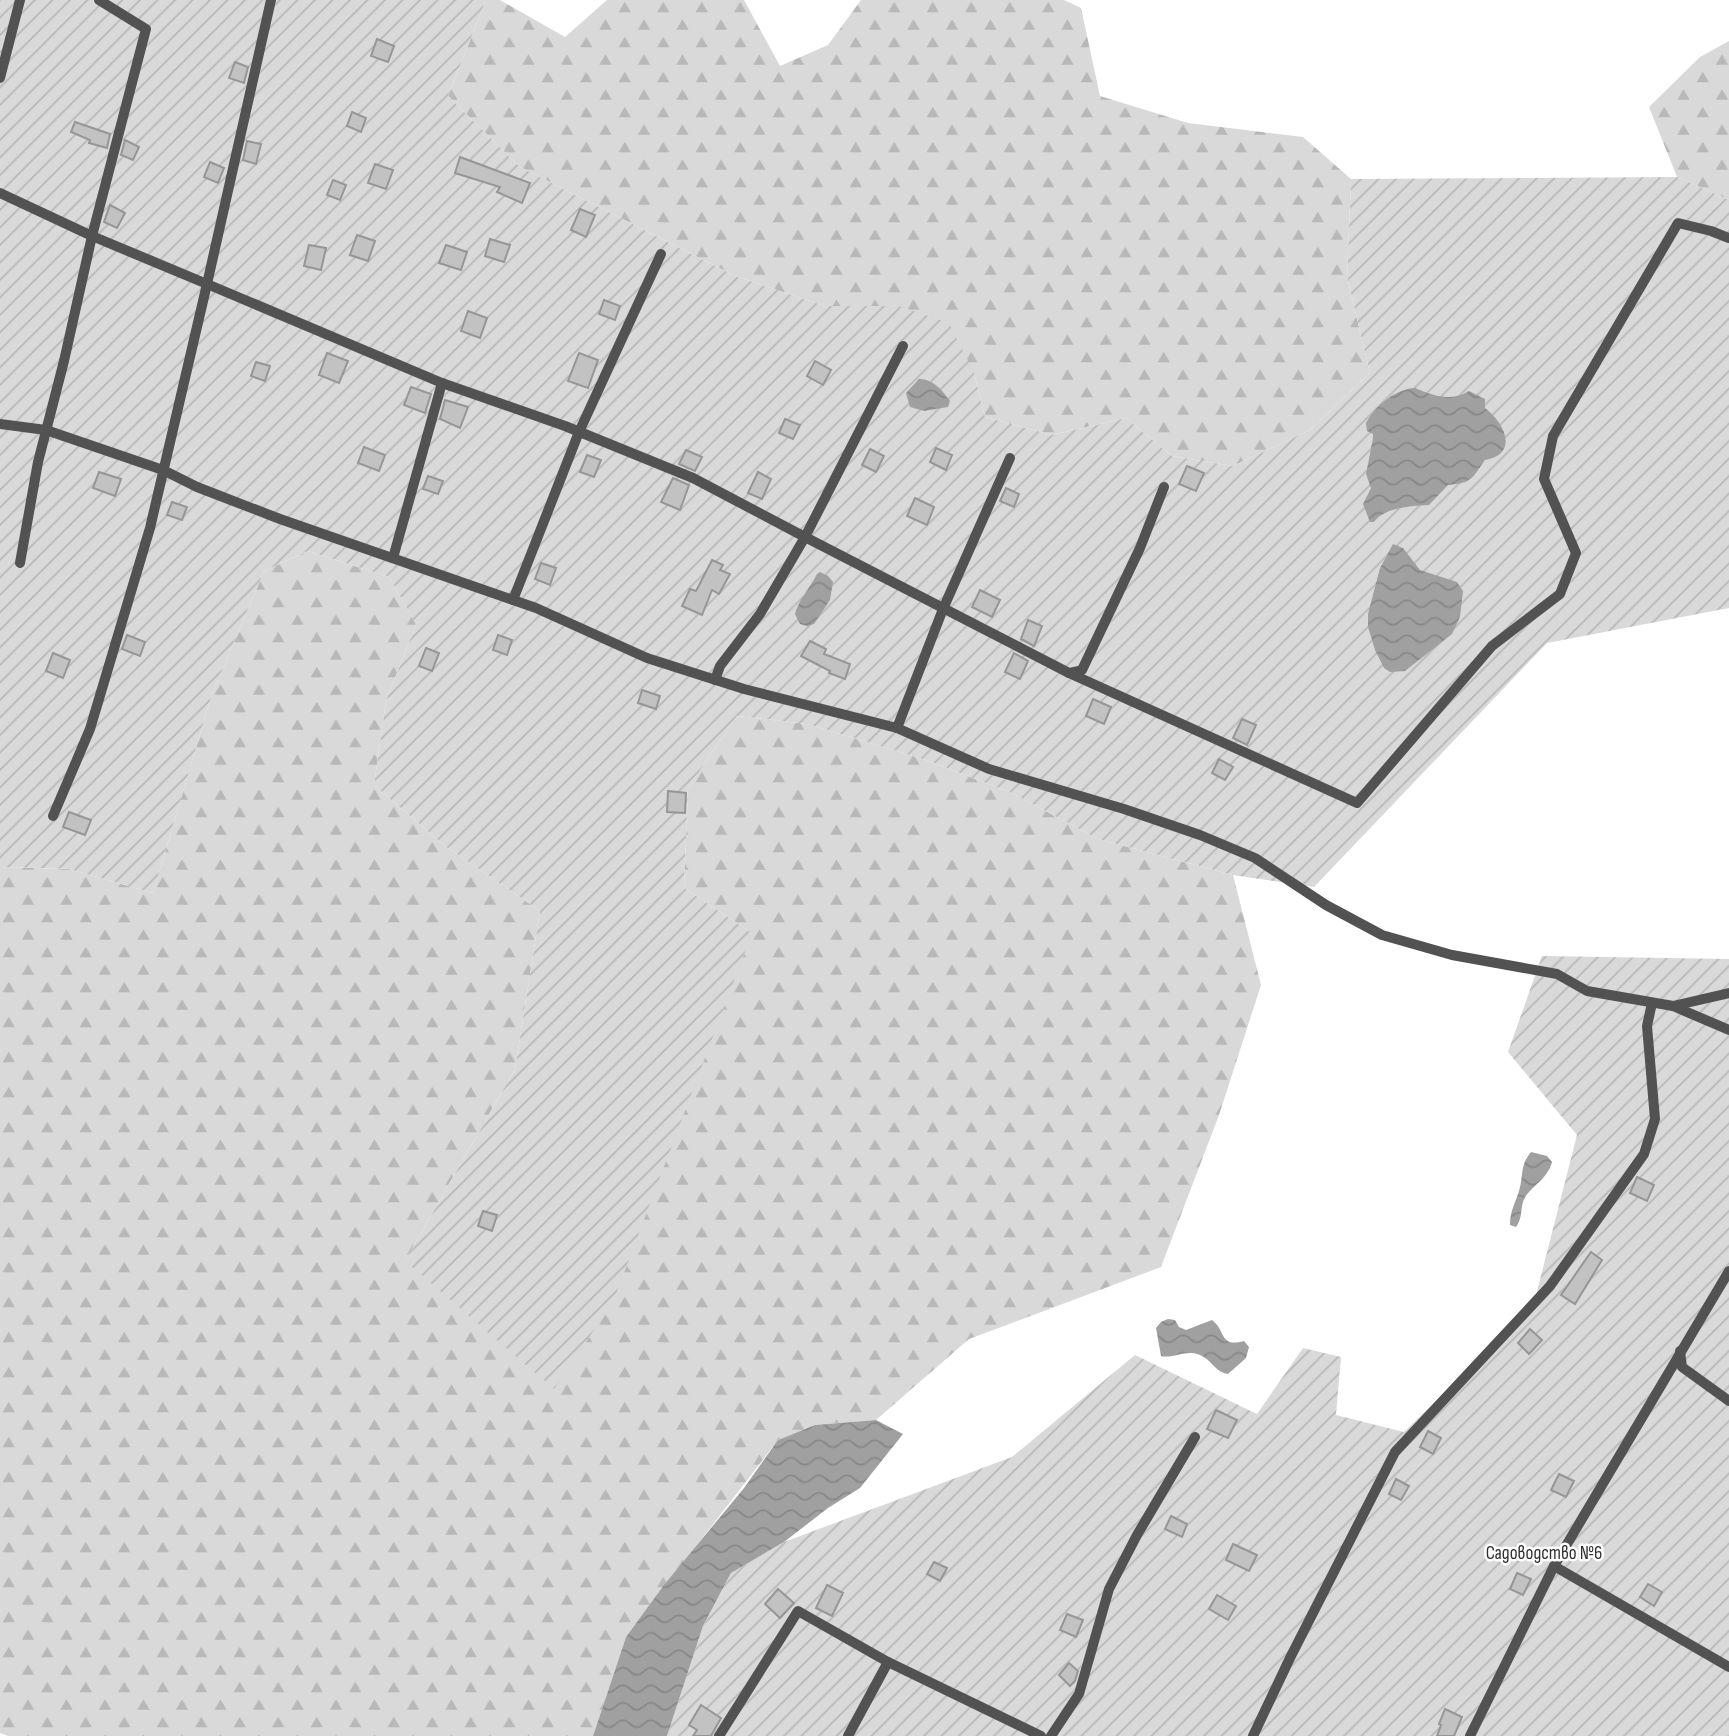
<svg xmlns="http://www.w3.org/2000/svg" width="1729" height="1736" font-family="'Sofia Sans Condensed',sans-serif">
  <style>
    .forest { fill: url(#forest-firs) }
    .garden { fill: url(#garden-furrows) }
    .water { fill: url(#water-waves) }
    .building { fill: #c2c2c2; stroke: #969696; stroke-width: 2 }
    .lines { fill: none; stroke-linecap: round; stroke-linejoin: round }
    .lane { stroke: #525252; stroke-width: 10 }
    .labels { text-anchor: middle; stroke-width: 5; stroke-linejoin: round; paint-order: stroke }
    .park-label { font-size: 19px; fill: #303030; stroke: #fff }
  </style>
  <defs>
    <pattern id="forest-firs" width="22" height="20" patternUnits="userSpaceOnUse" patternTransform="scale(1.75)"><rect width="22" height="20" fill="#d9d9d9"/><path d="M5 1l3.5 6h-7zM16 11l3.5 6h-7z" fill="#b8b8b8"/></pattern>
    <pattern id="garden-furrows" width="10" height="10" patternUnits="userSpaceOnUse" patternTransform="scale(1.75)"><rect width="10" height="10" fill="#d9d9d9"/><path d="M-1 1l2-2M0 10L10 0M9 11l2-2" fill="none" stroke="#b8b8b8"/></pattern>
    <pattern id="water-waves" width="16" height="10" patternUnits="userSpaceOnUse" patternTransform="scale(1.75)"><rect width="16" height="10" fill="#a0a0a0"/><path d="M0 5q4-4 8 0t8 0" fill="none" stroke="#888"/></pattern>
  </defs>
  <rect width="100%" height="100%" fill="#fff"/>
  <!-- forest -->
  <g class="forest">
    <polygon points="486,0 500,0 565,37 607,0 744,0 780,66 828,45 861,0 1064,0 1081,8 1100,96 1188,123 1303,137 1351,179 1347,277 1370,373 1310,430 1233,466 1172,456 1126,418 1052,435 985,417 974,373 899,306 825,306 735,276 520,167 448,96"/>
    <polygon points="1729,41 1729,200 1677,177 1649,107 1700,57"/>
    <polygon points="308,551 389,577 416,624 386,701 374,785 445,846 540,911 515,1069 405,1261 752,933 684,888 688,788 737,716 807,724 926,760 1012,793 1098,839 1233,875 1261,985 1219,1115 1161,1267 969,1339 876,1420 815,1425 778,1440 626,1637 593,1736 8,1736 0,1733 0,867 69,869 153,893 212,694 264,571"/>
  </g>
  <!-- garden -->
  <g class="garden">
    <polygon points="0,0 486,0 448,96 520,167 735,276 825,306 899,306 949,323 974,373 985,417 1052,435 1126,418 1172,456 1233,466 1310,430 1370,373 1347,277 1351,179 1677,177 1729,200 1729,608 1547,643 1314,887 1233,875 1098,839 1012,793 926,760 807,724 737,716 688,788 684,888 752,933 613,1302 554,1389 405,1261 515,1069 540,911 445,846 374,785 386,701 416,624 389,577 308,551 264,571 212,694 153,893 69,869 0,867"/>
    <polygon points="1542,956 1729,959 1729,1736 667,1736 703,1626 731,1573 784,1542 1012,1457 1135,1355 1257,1414 1303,1348 1341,1357 1336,1415 1404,1432 1533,1307 1577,1135 1508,1052"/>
  </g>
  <!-- water -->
  <g class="water">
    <path d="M919,379C933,379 942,390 950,401L948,407L924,411L910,407L906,393Z"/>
    <path d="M1415,388C1434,396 1451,402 1469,391L1485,399V408C1504,422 1520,454 1485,460C1472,478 1473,483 1448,485L1429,505C1411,506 1385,507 1374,522H1370L1363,504L1371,488L1366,474L1373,438V434L1367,431L1366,423C1375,406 1395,389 1415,388Z"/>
    <polygon points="1393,544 1403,548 1420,570 1457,582 1463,591 1460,617 1452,634 1405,671 1390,672 1384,668 1375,650 1368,627 1368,614 1380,568"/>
    <path d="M820,572L828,576L833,582L830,600L814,624L807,626L800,624L795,614C799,599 810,588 817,574Z"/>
    <path d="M1531,1152L1547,1156L1552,1162C1547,1180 1533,1184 1524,1199C1520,1208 1523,1218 1516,1227L1510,1225C1510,1211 1515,1204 1519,1191C1524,1175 1519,1167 1531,1152Z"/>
    <path d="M1168,1319L1175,1320L1179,1327L1186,1330L1212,1320C1226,1330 1219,1348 1244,1341L1249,1347L1246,1358L1228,1374C1215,1372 1212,1360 1200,1355C1186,1349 1174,1359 1161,1356L1156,1328L1161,1322Z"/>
    <polygon points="876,1420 903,1434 860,1488 828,1508 784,1542 731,1573 703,1626 667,1736 593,1736 626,1637 664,1585 744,1488 778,1440 815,1425"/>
  </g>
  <!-- building -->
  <g class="building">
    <polygon points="377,39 394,46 388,62 371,56"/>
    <polygon points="235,62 248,67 244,83 229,78"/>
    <polygon points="352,112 366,118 361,132 347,126"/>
    <polygon points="75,122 110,134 107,148 89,143 90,140 71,132"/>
    <polygon points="125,140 139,147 133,160 121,155"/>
    <polygon points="247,141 261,144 256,164 243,160"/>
    <polygon points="460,157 530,183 522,203 497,192 500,187 455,173"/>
    <polygon points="210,162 224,168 218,183 204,177"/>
    <polygon points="375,164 393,170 386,189 368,183"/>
    <polygon points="333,180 346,185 340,200 327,195"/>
    <polygon points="110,205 125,213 117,228 104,222"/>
    <polygon points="580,209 595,215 586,237 571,230"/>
    <polygon points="357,235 375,241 368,261 350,255"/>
    <polygon points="490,239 510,245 504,262 485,256"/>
    <polygon points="309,245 326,248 321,270 304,266"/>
    <polygon points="446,245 467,252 461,270 439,263"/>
    <polygon points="604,300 620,306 615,320 599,314"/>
    <polygon points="468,311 487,318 480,338 461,331"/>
    <polygon points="327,353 348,361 339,383 319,375"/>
    <polygon points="579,353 598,360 588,388 568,381"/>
    <polygon points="815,361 831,370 823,385 807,376"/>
    <polygon points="256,362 270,366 265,381 251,376"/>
    <polygon points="411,387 431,394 425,413 404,405"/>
    <polygon points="445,400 468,407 460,428 440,419"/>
    <polygon points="785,419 800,425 793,439 779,433"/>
    <polygon points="364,447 385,455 379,471 358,463"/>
    <polygon points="936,448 952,455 946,470 930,462"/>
    <polygon points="870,449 884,456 876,472 862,465"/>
    <polygon points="686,450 702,457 695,471 679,464"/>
    <polygon points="587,455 601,460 594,477 580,472"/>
    <polygon points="1187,466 1204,473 1196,491 1179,484"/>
    <polygon points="99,472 121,479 115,496 93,488"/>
    <polygon points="758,472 771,479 762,499 748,493"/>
    <polygon points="428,476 443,481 438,494 423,489"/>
    <polygon points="673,478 689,485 680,510 661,502"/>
    <polygon points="1006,488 1019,494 1014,507 1000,501"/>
    <polygon points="915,498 934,507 927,525 907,516"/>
    <polygon points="172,502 187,507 182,520 167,515"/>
    <polygon points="712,560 723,565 720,570 730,574 719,594 712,590 702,615 682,606 690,589 696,591"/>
    <polygon points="541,563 556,568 550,585 535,579"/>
    <polygon points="980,590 1000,600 992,617 972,607"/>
    <polygon points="1028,620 1042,626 1034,646 1021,639"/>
    <polygon points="127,635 145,642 140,656 122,649"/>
    <polygon points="498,635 512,640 507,655 493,650"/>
    <polygon points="810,641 826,649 824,654 850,664 845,679 829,673 830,671 801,656"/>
    <polygon points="426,648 439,653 432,671 419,666"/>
    <polygon points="53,653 70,660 63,678 46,671"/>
    <polygon points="1014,653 1028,661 1020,679 1005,672"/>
    <polygon points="642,690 660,696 656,709 638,703"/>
    <polygon points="1093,699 1111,707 1104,724 1086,716"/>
    <polygon points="1242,719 1256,725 1247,745 1233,738"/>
    <polygon points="1219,759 1233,767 1225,780 1212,773"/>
    <polygon points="668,791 686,793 685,813 667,812"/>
    <polygon points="69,812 91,820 85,835 63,827"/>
    <polygon points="1637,1177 1654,1185 1647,1201 1630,1193"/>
    <polygon points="483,1211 497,1215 492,1231 478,1226"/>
    <polygon points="1591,1252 1602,1260 1575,1304 1561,1295"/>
    <polygon points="1530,1329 1542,1340 1529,1354 1518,1343"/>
    <polygon points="1216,1410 1237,1420 1228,1438 1207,1429"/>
    <polygon points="1428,1431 1441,1438 1433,1454 1420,1447"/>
    <polygon points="1559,1474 1574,1481 1566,1497 1551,1490"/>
    <polygon points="1396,1479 1409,1486 1401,1500 1389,1494"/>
    <polygon points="1171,1516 1187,1524 1182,1537 1165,1529"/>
    <polygon points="1233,1544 1257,1555 1249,1571 1226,1560"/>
    <polygon points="934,1562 947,1568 940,1581 927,1574"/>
    <polygon points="1517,1573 1531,1579 1523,1595 1510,1589"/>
    <polygon points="1648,1584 1662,1592 1654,1606 1640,1597"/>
    <polygon points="827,1585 843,1593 832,1616 816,1608"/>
    <polygon points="778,1589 794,1603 780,1618 765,1604"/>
    <polygon points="1217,1595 1236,1606 1228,1620 1209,1609"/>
    <polygon points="1067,1614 1083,1620 1076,1637 1060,1630"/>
    <polygon points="1069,1663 1078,1671 1075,1681 1070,1686 1059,1675"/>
    <polygon points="701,1705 721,1718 711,1736 693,1736 697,1730 689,1725"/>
    <polygon points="1445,1709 1462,1717 1454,1736 1437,1736 1441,1725 1439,1724"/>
  </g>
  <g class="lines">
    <!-- lane -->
    <g class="lane">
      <polyline points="271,0 207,284 442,383 393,558"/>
      <polyline points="0,78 20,0"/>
      <polyline points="0,193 92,236 64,361 38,462 20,563"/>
      <polyline points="903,346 805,537 1069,673 1082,670 1140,548 1164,487"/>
      <polyline points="442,383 565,426 693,478 805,537 760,614 720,666 715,680"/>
      <polyline points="0,424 46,430 163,470 197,487 280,519 536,608 647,658 744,689 897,728 989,769 1124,809 1200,835 1255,858 1326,905 1382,935 1452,955 1557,974 1587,991 1673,1006 1729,1030"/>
      <polyline points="513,600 579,432 661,254"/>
      <polyline points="1069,673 1357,803 1492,646 1560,594 1576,553 1544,479 1553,436 1678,223 1711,231 1729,238"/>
      <polyline points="897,728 943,609 1010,458"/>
      <polyline points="53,816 90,729 150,528 207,284 92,236 146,29 99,0"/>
      <polyline points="1673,1006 1729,993"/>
      <polyline points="1680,1351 1682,1367 1729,1401"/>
      <polyline points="1554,1566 1729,1667"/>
      <polyline points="719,1736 798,1611 888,1662"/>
      <polyline points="848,1736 888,1662 1041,1736"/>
      <polyline points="1051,1736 1079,1694 1109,1589 1137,1535 1195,1437"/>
      <polyline points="1253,1736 1290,1658 1395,1452 1550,1286 1644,1154 1655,1119 1647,1026 1652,1003"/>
      <polyline points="1470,1736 1554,1566 1729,1271"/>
    </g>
  </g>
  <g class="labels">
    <!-- park labels -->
    <g class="park-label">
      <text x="1544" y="1559">Садоводство №6</text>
    </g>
  </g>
</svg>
